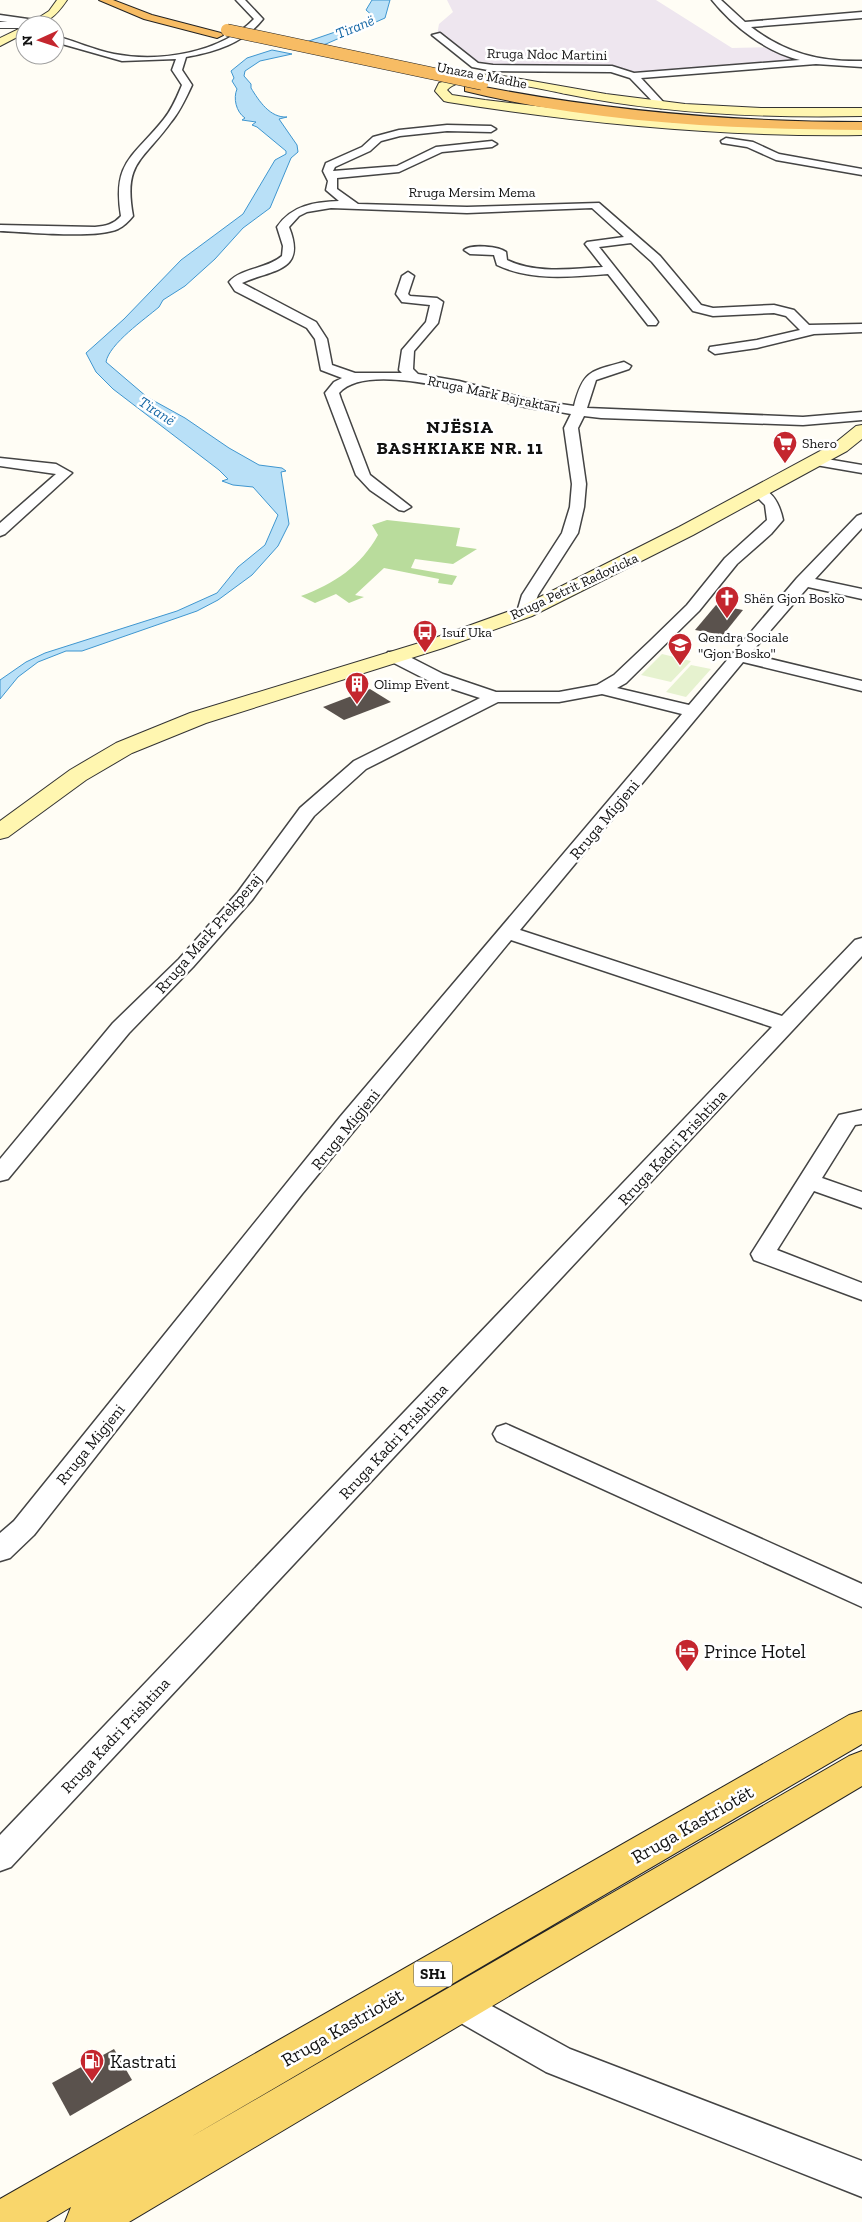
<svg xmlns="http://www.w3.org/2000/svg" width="862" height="2222" font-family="'Zilla Slab',serif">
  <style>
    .industrial { fill: #eee6ef }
    .forest { fill: #b9dc9c }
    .pitch { fill: #e6f2cf }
    .water { fill: #b9e0f7; stroke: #3f96cf }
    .building { fill: #5a524d }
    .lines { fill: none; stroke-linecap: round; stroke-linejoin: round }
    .minor-casing { stroke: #444; stroke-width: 3 }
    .tertiary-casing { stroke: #444; stroke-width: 2 }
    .secondary-casing { stroke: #333; stroke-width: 2 }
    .primary-casing { stroke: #222; stroke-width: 2 }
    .trunk-casing { stroke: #222; stroke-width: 2 }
    .minor { fill: #fff; fill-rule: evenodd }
    .tertiary { fill: #fff; fill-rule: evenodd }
    .secondary { fill: #fff6b0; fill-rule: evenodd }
    .primary { fill: #f9d66b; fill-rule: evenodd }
    .trunk { fill: #f7bc64; fill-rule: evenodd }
    .trunk-bridge-casing { stroke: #222; stroke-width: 13; stroke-linecap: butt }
    .trunk-bridge { stroke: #f7bc64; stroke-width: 12 }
    .labels { text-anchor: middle; stroke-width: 5; stroke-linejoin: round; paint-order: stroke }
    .far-street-label { font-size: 14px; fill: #111; stroke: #fff }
    .far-poi-label { font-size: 14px; fill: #111; stroke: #fff; text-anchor: start }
    .far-water-label { font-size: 15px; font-style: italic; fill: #1768a6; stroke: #fff }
    .shield { fill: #fff; stroke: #585858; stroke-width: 1 }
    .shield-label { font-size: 15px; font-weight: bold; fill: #111 }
    .street-label { font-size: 16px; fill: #111; stroke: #fff }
    .far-district-label { font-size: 18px; font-weight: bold; letter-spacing: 1px; fill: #111; stroke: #fff }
    .near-poi-label { font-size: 19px; fill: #111; stroke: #fff; text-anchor: start }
    .near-street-label { font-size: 19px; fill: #111; stroke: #fff }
  </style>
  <rect width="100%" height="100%" fill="#fffdf5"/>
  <!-- industrial -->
  <polygon class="industrial" points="447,0 656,0 732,48 771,47 814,62 633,76 624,72 475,65 437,35 439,24 453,12"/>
  <!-- forest -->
  <path class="forest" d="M387,520L460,528L456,546L477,549L453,564L415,559L411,568L457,576L452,585L438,583L439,579L384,568L355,595L364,597L349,603L336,594L315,603L301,596C334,584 361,566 378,535L372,525Z"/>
  <!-- pitch -->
  <g class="pitch">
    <polygon points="662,654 691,661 671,682 641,675"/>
    <polygon points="691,665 711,669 686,697 666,692"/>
  </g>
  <!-- water -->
  <g class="water">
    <polygon points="372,0 390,0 385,18 326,44 321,45 306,42 370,20 374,17 366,10"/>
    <path d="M272,50L292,54L260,61L245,71L244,76L251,84V88C259,101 270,118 287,117L279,119L297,145L298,152L291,158L270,208L243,228L215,259L185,286L163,300L159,307C145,319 109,344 106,362L147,397L185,418L229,448L259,465L282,468L286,471L281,472L289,524L278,546L252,575L218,600L197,611L82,651H66L38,662L18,677L0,699V680L26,662L45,653L177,611L217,593L238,567L265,545L278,515L253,487L233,485L222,481L228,479L219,470L113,389L96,372L86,353L124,319L181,260L243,214L275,160L286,154V151L257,127L252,125L256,122L242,120L245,118C236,112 233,98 237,89L232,81L234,78L231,71L247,58Z"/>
  </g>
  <!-- building -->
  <g class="building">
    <polygon points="716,605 743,610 723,635 695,630"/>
    <polygon points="370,689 391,702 344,720 323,707"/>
    <polygon points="114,2049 132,2080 70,2116 52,2083"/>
  </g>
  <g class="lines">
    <defs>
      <g id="minor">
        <path d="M236,0H245L263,19C244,43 215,52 186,57L182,70L192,85C186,98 180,111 171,122C143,161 123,162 133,216C129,221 124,226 118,229C95,239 28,232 0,231V225L95,227C106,226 114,224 121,216C112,161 134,157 164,119C172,109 177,97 182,85L172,70L176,59L122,61L55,42V36C75,41 94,50 114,54C159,63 221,53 254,19Z"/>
        <path d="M712,0H721L745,22L862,12V18L751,27C785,53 819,62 862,61V67L816,64L641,78L666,105L661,108L658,107L630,78L611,72L493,71L472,67L432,35L440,33L478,63L493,65L612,66L634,73L800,60C766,52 733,26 712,0Z"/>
        <polygon points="0,15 35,20 39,23 30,25 0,21"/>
        <path d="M447,125L491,126L496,129L491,132L447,131L400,136L381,141L370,151L335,167L333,171L397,166L436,147L492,141L497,144L492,147L442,152L399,172L337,178V189L358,204L467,207L599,203L660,256L701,305L713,308L774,305L794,310L809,325L862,324V332L814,334L757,348L715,354L709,350L710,347L757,340L800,330L786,316L774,313L713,316L693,311L652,262L631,243L599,247L656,319L658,322L656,325H648L608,274C571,277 531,281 497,265L494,255L470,254L464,250C471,244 499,246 506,252L507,260C536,274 572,269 603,267L585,244L587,242L624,237L592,208L467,213L331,208L307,212L299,216L289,227C307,272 273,269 242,283L316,322L327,339L332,365L355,373H402L399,370L402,350L426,322L430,305L402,302L396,294L402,276L408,272L414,276L408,294L410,296L437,298L443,302L438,323L414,351L413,369L418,374L459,381L527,399L574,406C583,371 590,371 624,362L631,366L629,369L596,380L587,408L803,417L862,412V420L803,425L601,418L584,416L578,428L586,484L584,507L578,533L538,595L531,615H519L517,612L522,595L562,533L570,507L572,484L564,428L571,414C556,411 540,410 525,407C485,398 369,359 339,393L341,399L370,475L411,507L404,511L399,510L370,490L356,475L325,393L334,382L342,378L321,370L315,339L307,328L235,291L229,282C241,268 267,269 282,256L283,246L277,227C292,205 315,202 339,201L326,190L328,181L323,171L326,163L362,147L373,137L399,130Z"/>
        <polygon points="726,138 753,142 779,154 862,169 862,175 776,160 747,147 722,143 721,141"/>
        <polygon points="815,457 862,465 862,473 810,464 808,461"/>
        <polygon points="0,458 56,464 72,473 5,534 0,536 0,523 56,474 0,466"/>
        <path d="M758,487C774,491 780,506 783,520L771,534L737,564L699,611L626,683L617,688L689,705L797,578L857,516L862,514V528L815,579L862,589V599L808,587L750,654L862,681V691L743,662L520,930L782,1016L855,940L862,938V956L11,1867L0,1871V1835L772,1027L511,940L302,1194L34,1535L10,1558L0,1561V1533L14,1521L340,1117L682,714L602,694L559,702H498L366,769L314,816L252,900L193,967L129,1033L8,1179L0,1181V1159L113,1023L179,959L238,892L300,808L354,761L480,698L431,682L388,660L386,656L388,652H400L443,674L496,692H559L597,685L614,675L650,641L687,605L725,558L767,520L765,505L751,491Z"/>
        <polygon points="862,1110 862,1124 855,1125 822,1178 862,1192 862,1208 814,1191 777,1250 862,1283 862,1300 754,1260 751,1254 839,1115"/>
        <polygon points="506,1424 862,1584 862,1607 497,1441 493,1434 497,1427"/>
        <polygon points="457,1987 570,2049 862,2161 862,2197 546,2072 445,2014 440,2003 445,1992"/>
      </g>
      <polygon id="tertiary" points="0,22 25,22 30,25 25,25 25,28 0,28"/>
      <g id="secondary">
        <path d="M57,0H67C56,16 47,25 27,25L49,11Z"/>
        <polygon points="25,26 25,33 0,46 0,38"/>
        <path d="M492,74L606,94L685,104L761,108H862V116C763,118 663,114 566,94C542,89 464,70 447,90L452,95L485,100L670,122L783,128L862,127V135C723,137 585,124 448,102L444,101L435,91L439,83L459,77Z"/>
        <polygon points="862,425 862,439 847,451 693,535 532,616 443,648 206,723 132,753 86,780 8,837 0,839 0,821 70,770 116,743 190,713 429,640 518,608 679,527 835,443 856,426"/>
      </g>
      <polygon id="primary" points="862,1711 862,1744 189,2138 849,1756 862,1751 862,1786 129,2222 65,2222 71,2207 46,2222 0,2222 0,2199 849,1715"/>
      <g id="trunk">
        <polygon points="99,0 113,0 152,15 221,33 223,35 217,38 144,19"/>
        <path d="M469,84C599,110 729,122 862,122V130C730,129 594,123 465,91V85Z"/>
      </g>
    </defs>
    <!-- minor casing -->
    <use href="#minor" class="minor-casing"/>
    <!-- tertiary casing -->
    <use href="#tertiary" class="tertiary-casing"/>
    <!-- secondary casing -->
    <use href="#secondary" class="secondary-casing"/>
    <!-- primary casing -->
    <use href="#primary" class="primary-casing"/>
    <!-- trunk casing -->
    <use href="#trunk" class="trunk-casing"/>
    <!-- minor -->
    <use href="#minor" class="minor"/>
    <!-- tertiary -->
    <use href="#tertiary" class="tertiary"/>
    <!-- secondary -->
    <use href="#secondary" class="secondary"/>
    <!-- primary -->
    <use href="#primary" class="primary"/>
    <!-- trunk -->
    <use href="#trunk" class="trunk"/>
    <defs>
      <polyline id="trunk-bridge" points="227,30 482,84"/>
    </defs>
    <!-- trunk-bridge casing -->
    <use href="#trunk-bridge" class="trunk-bridge-casing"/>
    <!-- trunk-bridge -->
    <use href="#trunk-bridge" class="trunk-bridge"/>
  </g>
  <!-- icons -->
  <defs>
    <symbol id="supermarket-pin" viewBox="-11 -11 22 30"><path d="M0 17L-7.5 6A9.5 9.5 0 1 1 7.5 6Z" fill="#c4262e" stroke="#fff"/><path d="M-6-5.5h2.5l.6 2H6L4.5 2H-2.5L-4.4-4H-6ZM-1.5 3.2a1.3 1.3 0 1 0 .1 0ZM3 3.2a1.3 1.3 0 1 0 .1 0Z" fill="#fff"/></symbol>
    <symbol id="church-pin" viewBox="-11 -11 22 30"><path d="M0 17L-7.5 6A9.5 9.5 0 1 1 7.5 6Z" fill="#c4262e" stroke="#fff"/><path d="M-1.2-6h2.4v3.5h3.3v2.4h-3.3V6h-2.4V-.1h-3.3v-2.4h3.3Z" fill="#fff"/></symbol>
    <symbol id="bus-pin" viewBox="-11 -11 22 30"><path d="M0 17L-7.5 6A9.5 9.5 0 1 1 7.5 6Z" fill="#c4262e" stroke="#fff"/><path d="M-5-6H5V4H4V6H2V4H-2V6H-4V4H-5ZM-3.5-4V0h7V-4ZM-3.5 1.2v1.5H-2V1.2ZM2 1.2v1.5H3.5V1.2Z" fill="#fff"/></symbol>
    <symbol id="school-pin" viewBox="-11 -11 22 30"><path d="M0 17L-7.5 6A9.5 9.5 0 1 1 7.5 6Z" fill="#c4262e" stroke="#fff"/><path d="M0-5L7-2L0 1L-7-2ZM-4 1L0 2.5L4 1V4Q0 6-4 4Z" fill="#fff"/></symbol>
    <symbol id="building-pin" viewBox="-11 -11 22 30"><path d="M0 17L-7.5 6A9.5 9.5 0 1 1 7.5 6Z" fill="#c4262e" stroke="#fff"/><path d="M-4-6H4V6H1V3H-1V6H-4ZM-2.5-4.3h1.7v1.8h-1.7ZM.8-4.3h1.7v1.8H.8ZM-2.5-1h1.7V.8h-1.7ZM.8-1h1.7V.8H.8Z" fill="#fff"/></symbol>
    <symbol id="hotel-pin" viewBox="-11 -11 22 30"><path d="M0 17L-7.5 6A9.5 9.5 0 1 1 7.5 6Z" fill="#c4262e" stroke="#fff"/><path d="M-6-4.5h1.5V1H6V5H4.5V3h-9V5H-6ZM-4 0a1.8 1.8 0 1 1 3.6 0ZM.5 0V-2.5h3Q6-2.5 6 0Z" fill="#fff"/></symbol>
    <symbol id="fuel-pin" viewBox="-11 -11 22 30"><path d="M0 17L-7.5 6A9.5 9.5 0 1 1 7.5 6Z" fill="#c4262e" stroke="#fff"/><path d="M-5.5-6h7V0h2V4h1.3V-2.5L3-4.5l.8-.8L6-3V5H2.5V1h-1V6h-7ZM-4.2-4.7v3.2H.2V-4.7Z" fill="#fff"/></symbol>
  </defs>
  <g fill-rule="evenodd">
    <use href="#supermarket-pin" x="771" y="429" width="28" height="38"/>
    <use href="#church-pin" x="713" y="584" width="28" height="38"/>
    <use href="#bus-pin" x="411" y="618" width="28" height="38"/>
    <use href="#school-pin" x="666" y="631" width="28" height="38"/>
    <use href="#building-pin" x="343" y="670" width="28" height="38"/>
    <use href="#hotel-pin" x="673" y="1637" width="28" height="38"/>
    <use href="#fuel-pin" x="78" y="2047" width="28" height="38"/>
  </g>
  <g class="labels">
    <!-- far-street labels -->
    <g class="far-street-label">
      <text transform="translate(547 54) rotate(1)" y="5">Rruga Ndoc Martini</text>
      <text transform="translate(482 75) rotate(11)" y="5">Unaza e Madhe</text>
      <text x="472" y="197">Rruga Mersim Mema</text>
      <text transform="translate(494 394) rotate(12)" y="5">Rruga Mark Bajraktari</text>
      <text transform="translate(574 586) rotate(-25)" y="5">Rruga Petrit Radovicka</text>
    </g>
    <!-- far-poi labels -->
    <g class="far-poi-label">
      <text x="802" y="448">Shero</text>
      <text x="744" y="603">Shën Gjon Bosko</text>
      <text x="442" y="637">Isuf Uka</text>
      <text x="698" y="642">Qendra Sociale<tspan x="698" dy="16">"Gjon Bosko"</tspan></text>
      <text x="374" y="689">Olimp Event</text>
    </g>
    <!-- far-water labels -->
    <g class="far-water-label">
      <text transform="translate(355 27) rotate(-22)" y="5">Tiranë</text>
      <text transform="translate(157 411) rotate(33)" y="5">Tiranë</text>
    </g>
    <!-- shield labels -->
    <rect class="shield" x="414" y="1961.5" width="38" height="25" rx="4"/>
    <g class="shield-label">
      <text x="433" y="1979">SH1</text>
    </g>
    <!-- street labels -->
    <g class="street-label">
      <text transform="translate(604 819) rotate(-50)" y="6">Rruga Migjeni</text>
      <text transform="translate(208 933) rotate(-49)" y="6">Rruga Mark Prekperaj</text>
      <text transform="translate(345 1129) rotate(-51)" y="6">Rruga Migjeni</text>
      <text transform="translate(672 1147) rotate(-47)" y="6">Rruga Kadri Prishtina</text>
      <text transform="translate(393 1441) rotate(-47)" y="6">Rruga Kadri Prishtina</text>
      <text transform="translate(90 1444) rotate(-51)" y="6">Rruga Migjeni</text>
      <text transform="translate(115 1735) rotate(-47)" y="6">Rruga Kadri Prishtina</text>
    </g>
    <!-- far-district labels -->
    <g class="far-district-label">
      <text x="460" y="433">NJËSIA<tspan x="460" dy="21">BASHKIAKE NR. 11</tspan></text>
    </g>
    <!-- near-poi labels -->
    <g class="near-poi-label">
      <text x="704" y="1658">Prince Hotel</text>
      <text x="110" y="2068">Kastrati</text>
    </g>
    <!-- near-street labels -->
    <g class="near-street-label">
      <text transform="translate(692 1824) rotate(-30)" y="7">Rruga Kastriotët</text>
      <text transform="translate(342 2027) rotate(-30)" y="7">Rruga Kastriotët</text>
    </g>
  </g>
  <!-- north arrow -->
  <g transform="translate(40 40) rotate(267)"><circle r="24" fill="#ffffff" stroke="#a0a0a0"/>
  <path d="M0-4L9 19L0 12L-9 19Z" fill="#c4262e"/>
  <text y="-8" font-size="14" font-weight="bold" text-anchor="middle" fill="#111111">N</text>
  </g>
</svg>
